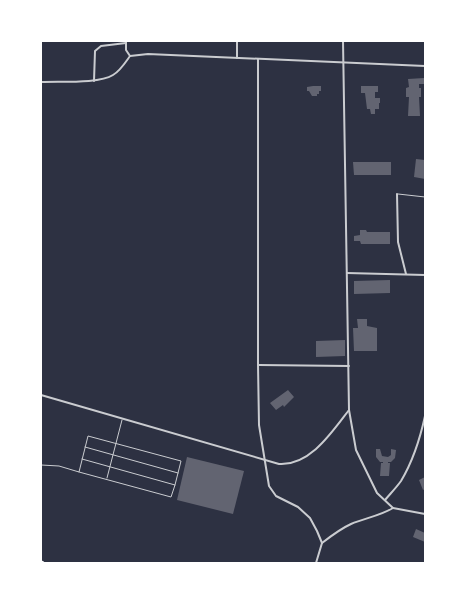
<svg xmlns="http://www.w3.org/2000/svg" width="466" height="604" font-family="'Nunito Sans',sans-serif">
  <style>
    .building { fill: #626471 }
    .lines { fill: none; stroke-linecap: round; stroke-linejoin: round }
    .service { stroke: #caccd0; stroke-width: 1 }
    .minor { stroke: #caccd0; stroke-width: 2 }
    .primary { stroke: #fff; stroke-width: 3.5 }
  </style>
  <rect width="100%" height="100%" fill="#2d3142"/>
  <!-- building -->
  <g class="building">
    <polygon points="424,78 425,84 419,84 419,88 421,88 421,97 419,97 420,116 408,116 409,97 406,97 406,88 409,87 408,79"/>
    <polygon points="313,86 321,86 321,91 319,91 319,94 317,94 317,96 312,96 309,91 307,91 307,87"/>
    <polygon points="361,86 378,86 378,92 375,92 375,98 380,98 380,103 379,103 379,109 375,109 375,114 371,114 370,109 367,109 365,93 361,93"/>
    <polygon points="416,159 425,160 425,179 414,177"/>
    <polygon points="353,162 391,162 391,175 354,175"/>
    <polygon points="360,230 366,230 367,232 390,232 390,244 361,244 360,241 354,241 354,236 360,235"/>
    <polygon points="390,280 390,293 354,294 354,281"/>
    <polygon points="357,319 367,319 367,326 377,328 377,351 354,351 353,328 358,328"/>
    <polygon points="345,340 345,356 316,357 316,341"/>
    <polygon points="288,390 294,397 284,407 283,405 276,410 270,403"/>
    <polygon points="376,449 380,449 382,456 388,457 391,455 391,449 396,450 395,458 391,462 388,462 388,463 390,463 389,476 380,476 381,463 383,463 383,462 380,462 376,457"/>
    <polygon points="187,457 244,471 233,514 177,500"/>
    <polygon points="425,477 425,489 423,490 419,480"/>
    <polygon points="416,529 425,533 425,542 413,537"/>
  </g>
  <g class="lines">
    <!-- service -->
    <g class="service">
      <polyline points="398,194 425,197"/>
      <polyline points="85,447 178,473"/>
      <polyline points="41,465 59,466 79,472 88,436 181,461 175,485"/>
      <polyline points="79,472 171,497 175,485 82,459"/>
      <polyline points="107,478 122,420"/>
    </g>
    <!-- minor -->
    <g class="minor">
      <polyline points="126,41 126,50 130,56"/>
      <polyline points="343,41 349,410 356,450 377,493 393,508"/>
      <polyline points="130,56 148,54 425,66"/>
      <polyline points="237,58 237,41"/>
      <polyline points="258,59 258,365 259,425 269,486 276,496 298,507 310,518 317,531 322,543"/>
      <polyline points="94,81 95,51 101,46 126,43"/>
      <path d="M41,82C59,81 99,84 113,75C120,71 125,63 130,56"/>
      <polyline points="397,194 398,242 406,274"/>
      <polyline points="347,273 425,275"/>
      <polyline points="259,365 349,366"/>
      <path d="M41,395L279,464C310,466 332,432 349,410"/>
      <path d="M385,500C390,494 396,488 401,481C413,461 420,439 425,416"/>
      <polyline points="393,508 425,514"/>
      <path d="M322,543C331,536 340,529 351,524C365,518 380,516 393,508"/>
      <polyline points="316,563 322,543"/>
    </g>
    <!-- primary -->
    <polyline class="primary" points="41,562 43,563"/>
  </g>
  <!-- border -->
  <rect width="466" height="604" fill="none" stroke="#ffffff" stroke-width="84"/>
</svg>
